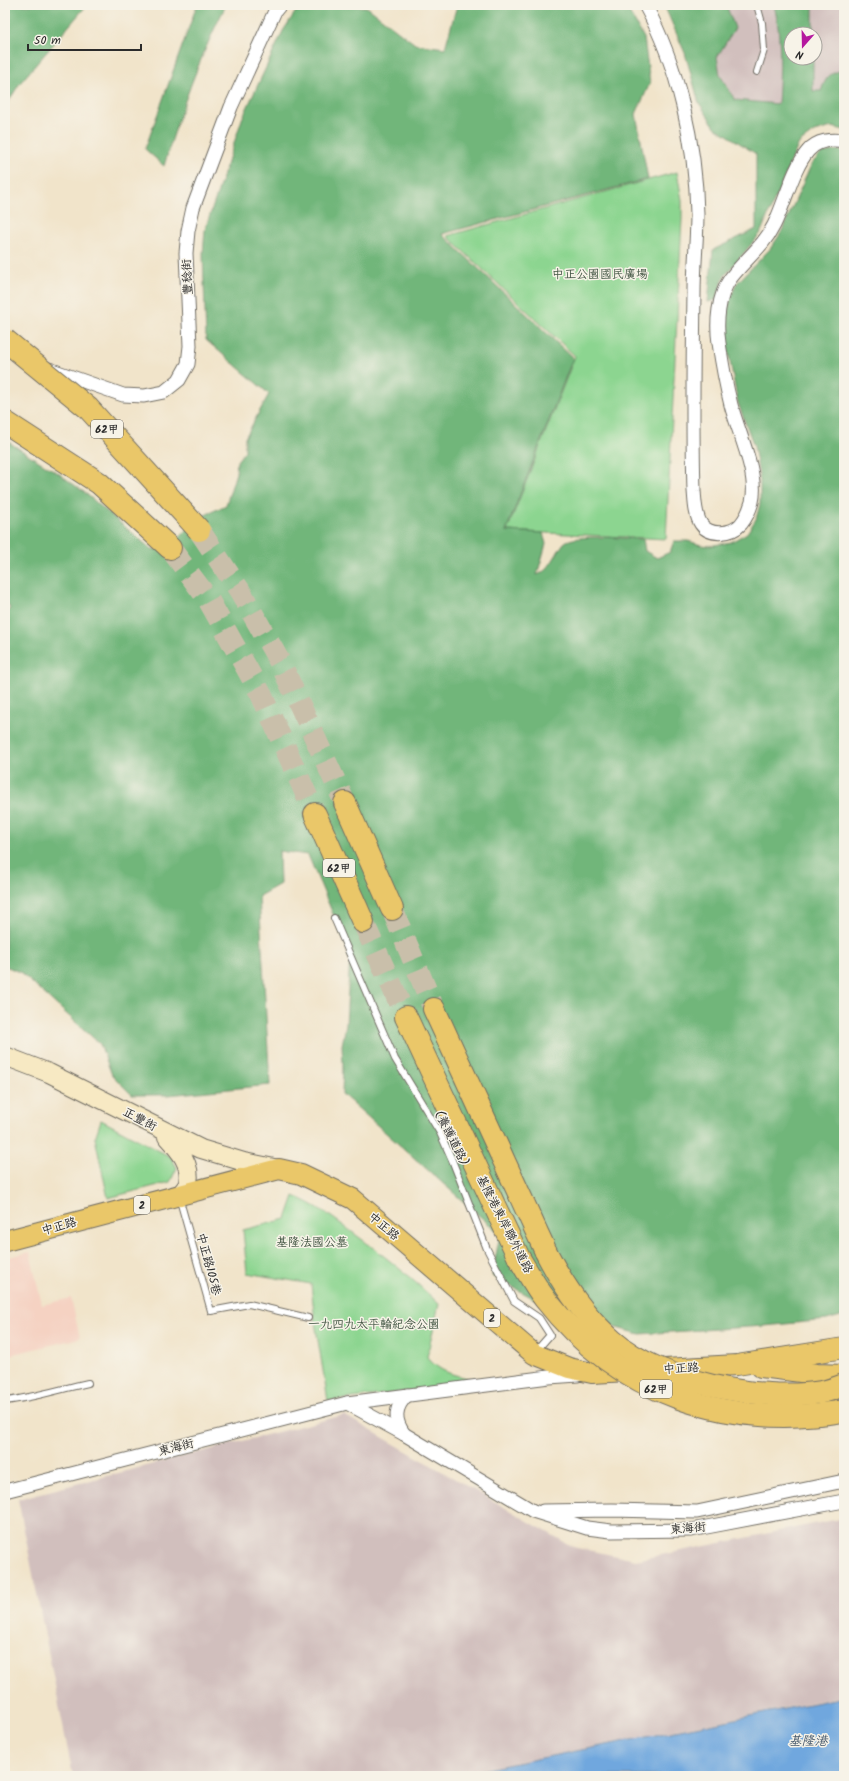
<svg xmlns="http://www.w3.org/2000/svg" width="849" height="1781" font-family="Kalam,'LXGW WenKai TC',sans-serif">
  <style>
    .built { fill: #f5d2c2 }
    .industrial { fill: #d1bfbd; fill-rule: evenodd }
    .green { fill: #8cd590; stroke: #5c805e }
    .forest { fill: #71b67a; stroke: #4e7052 }
    .water { fill: #6fa7de; stroke: #4d6984 }
    .lines { fill: none; stroke-linecap: round; stroke-linejoin: round }
    .highway-tunnel { stroke: #c9bfaa; stroke-width: 22; stroke-dasharray: 22 11; stroke-linecap: butt }
    .lane-casing { stroke: #706c63; stroke-width: 8 }
    .street-casing { stroke: #706c63; stroke-width: 15 }
    .secondary-casing { stroke: #706c63; stroke-width: 20 }
    .primary-casing { stroke: #706c63; stroke-width: 22 }
    .highway-casing { stroke: #706c63; stroke-width: 24 }
    .lane { stroke: #fff; stroke-width: 6 }
    .street { stroke: #fff; stroke-width: 13 }
    .secondary { stroke: #f7e9c3; stroke-width: 18 }
    .primary { stroke: #eac769; stroke-width: 20 }
    .highway { stroke: #eac769; stroke-width: 22 }
    .highway-bridge-casing { stroke: #706c63; stroke-width: 24; stroke-linecap: butt }
    .highway-bridge { stroke: #eac769; stroke-width: 22 }
    .labels { text-anchor: middle; stroke-width: 3; stroke-linejoin: round; paint-order: stroke }
    .shield { fill: #f7f3e8; stroke: #686764; stroke-width: 1 }
    .shield-label { font-size: 11px; font-weight: bold; fill: #2b2b2b }
    .park-label { font-size: 12px; fill: #435644; stroke: #f7f3e8 }
    .street-label { font-size: 12px; fill: #2b2b2b; stroke: #f7f3e8 }
    .water-label { font-size: 13px; font-style: italic; fill: #43566a; stroke: #f7f3e8 }
  </style>
  <rect width="100%" height="100%" fill="#f7f3e8"/>
  <filter id="ink" filterUnits="userSpaceOnUse"><feTurbulence type="fractalNoise" baseFrequency=".025" numOctaves="2"/><feDisplacementMap in="SourceGraphic" scale="8" xChannelSelector="R" yChannelSelector="G"/><feConvolveMatrix kernelMatrix="1 2 1 2 8 2 1 2 1" color-interpolation-filters="sRGB"/></filter>
  <filter id="wash" filterUnits="userSpaceOnUse"><feTurbulence type="fractalNoise" baseFrequency=".012" numOctaves="4" result="noise"/><feDisplacementMap in="SourceGraphic" scale="16" xChannelSelector="R" yChannelSelector="G"/><feGaussianBlur stdDeviation="0.9" result="paint"/><feColorMatrix in="noise" values="0 0 0 0 0 0 0 0 0 0 0 0 0 0 0 0 0 1.4 0 .05"/><feComposite in="paint" operator="in"/></filter>
  <g filter="url(#wash)">
    <rect width="100%" height="100%" fill="#f1e4ca"/>
    <!-- built -->
    <polygon class="built" points="30,1252 42,1305 71,1298 80,1338 5,1356 5,1258"/>
    <!-- industrial -->
    <g class="industrial">
      <path d="M672,5H844V116L722,117ZM791,34H815V58H791Z"/>
      <polygon points="344,1415 573,1547 636,1560 844,1518 844,1696 449,1776 73,1776 18,1499"/>
    </g>
    <!-- green -->
    <g class="green">
      <polygon points="677,172 682,200 682,219 666,539 507,531 575,356 447,236"/>
      <polygon points="101,1120 171,1157 177,1168 170,1182 108,1198 95,1138"/>
      <path d="M294,1196C317,1205 336,1220 356,1235C385,1256 413,1279 439,1304L427,1357C441,1374 456,1375 476,1380L411,1391L328,1401L315,1322L311,1284L247,1273L243,1230L286,1219Z"/>
    </g>
    <!-- forest -->
    <g class="forest">
      <polygon points="5,5 87,5 20,83 5,107"/>
      <path d="M197,5H226C200,56 180,111 164,166L145,149Z"/>
      <path d="M311,5H345L367,7L415,44L445,48L457,5H615L628,10L644,38L650,83L636,114L648,179L442,234L573,358L506,531L543,533L546,544L537,575C551,570 555,554 564,543C574,533 627,539 643,539L645,551L657,558L670,552L674,541H688L701,545L709,546L731,542L747,533L756,519L760,504V481L754,446L738,403L726,340L725,314L736,284L770,249L781,233L812,163L822,153L838,150L844,153V1315L827,1320L764,1326L640,1334L563,1314L492,1276L500,1234L342,1094L343,1064L342,1045L346,1025L350,954L308,855L279,851L280,884L259,896L270,1085L168,1095H132L112,1075L100,1044L20,972L5,966V616L10,608L5,600V440L58,473L84,492L151,549L165,550L201,517L226,505L236,473L237,461L245,451V438L269,394L206,340L203,254L205,230L242,119L283,31L296,11Z"/>
      <path d="M664,5H726L735,28L717,57L720,75L735,100L778,104C780,72 782,36 774,5H813V34H791V58H813V91H821C826,77 829,73 844,70V130L832,127L814,132L799,143L760,234L725,275L716,300L708,302L713,250L756,229V154L715,127L699,103L685,53Z"/>
    </g>
    <!-- water -->
    <polygon class="water" points="844,1697 844,1776 452,1776"/>
  </g>
  <g filter="url(#ink)">
    <g class="lines">
      <!-- highway-tunnel -->
      <g class="highway-tunnel">
        <polyline points="199,530 240,591 282,666 345,803"/>
        <polyline points="170,548 208,599 261,694 315,814"/>
        <polyline points="392,909 434,1009"/>
        <polyline points="363,922 406,1017"/>
      </g>
      <defs>
        <g id="lane">
          <polyline points="757,5 762,23 764,50 757,72"/>
          <polyline points="334,918 395,1059 440,1133 452,1160 487,1249 514,1301 539,1318 550,1335 536,1351"/>
          <polyline points="179,1197 211,1311 249,1304 308,1318"/>
          <path d="M5,1401C33,1398 60,1389 88,1383"/>
        </g>
        <g id="street">
          <path d="M645,5C678,65 696,145 697,214C697,240 694,266 694,292C693,359 692,425 694,491C695,502 695,515 701,524C710,537 732,534 741,524C746,518 750,509 752,502C759,474 738,432 731,405C726,385 722,364 719,343C716,323 718,296 730,279C744,260 764,246 774,225C785,203 793,168 808,151C817,140 832,139 844,141"/>
          <polyline points="49,369 123,395 144,396 164,392 179,380 188,364 190,346 186,253 188,231 193,208 231,107 275,11 280,5"/>
          <polyline points="347,1403 549,1377 578,1375"/>
          <path d="M404,1434C394,1420 394,1408 407,1395"/>
          <polyline points="5,1491 347,1403 404,1434 533,1511 587,1528 611,1531 691,1530 844,1501"/>
          <polyline points="543,1511 612,1510 697,1512 844,1481"/>
        </g>
        <g id="secondary">
          <polyline points="5,1056 49,1073 201,1149 244,1162 279,1169"/>
          <path d="M167,1137C179,1150 192,1164 188,1183C187,1187 182,1192 179,1196"/>
        </g>
        <g id="primary">
          <polyline points="5,1241 279,1169 301,1174 353,1199 534,1354 569,1368 592,1373 737,1365 844,1348"/>
          <polyline points="761,1367 817,1374 844,1375"/>
        </g>
        <g id="highway">
          <polyline points="5,422 99,483 170,548"/>
          <polyline points="345,803 392,909"/>
          <polyline points="315,814 363,922"/>
          <polyline points="434,1009 546,1252"/>
          <polyline points="406,1017 519,1258"/>
        </g>
      </defs>
      <!-- lane casing -->
      <use href="#lane" class="lane-casing"/>
      <!-- street casing -->
      <use href="#street" class="street-casing"/>
      <!-- secondary casing -->
      <use href="#secondary" class="secondary-casing"/>
      <!-- primary casing -->
      <use href="#primary" class="primary-casing"/>
      <!-- highway casing -->
      <use href="#highway" class="highway-casing"/>
      <!-- lane -->
      <use href="#lane" class="lane"/>
      <!-- street -->
      <use href="#street" class="street"/>
      <!-- secondary -->
      <use href="#secondary" class="secondary"/>
      <!-- primary -->
      <use href="#primary" class="primary"/>
      <!-- highway -->
      <use href="#highway" class="highway"/>
      <defs>
        <g id="highway-bridge">
          <polyline points="5,340 88,408 199,530"/>
          <path d="M546,1252C563,1285 585,1317 613,1341C659,1382 761,1402 821,1392C828,1391 836,1388 844,1385"/>
          <path d="M519,1258C527,1271 535,1286 545,1299C619,1394 727,1430 844,1411"/>
        </g>
      </defs>
      <!-- highway-bridge casing -->
      <use href="#highway-bridge" class="highway-bridge-casing"/>
      <!-- highway-bridge -->
      <use href="#highway-bridge" class="highway-bridge"/>
    </g>
  </g>
  <g class="labels">
    <!-- shield labels -->
    <g class="shield">
      <rect x="91" y="420" width="32" height="18" rx="3"/>
      <rect x="323" y="859" width="32" height="18" rx="3"/>
      <rect x="134" y="1196" width="16" height="18" rx="3"/>
      <rect x="484" y="1309" width="16" height="18" rx="3"/>
      <rect x="640" y="1380" width="32" height="18" rx="3"/>
    </g>
    <g class="shield-label">
      <text x="107" y="433">62甲</text>
      <text x="339" y="872">62甲</text>
      <text x="142" y="1209">2</text>
      <text x="492" y="1322">2</text>
      <text x="656" y="1393">62甲</text>
    </g>
    <!-- park labels -->
    <g class="park-label">
      <text x="600" y="278">中正公園國民廣場</text>
      <text x="312" y="1246">基隆法國公墓</text>
      <text x="374" y="1328">一九四九太平輪紀念公園</text>
    </g>
    <!-- street labels -->
    <g class="street-label">
      <text transform="translate(187 277) rotate(-93)" y="4">豐稔街</text>
      <text transform="translate(140 1119) rotate(28)" y="4">正豐街</text>
      <text transform="translate(452 1138) rotate(63)" y="4">(養護道路)</text>
      <text transform="translate(505 1224) rotate(63)" y="4">基隆港東岸聯外道路</text>
      <text transform="translate(59 1226) rotate(-15)" y="4">中正路</text>
      <text transform="translate(384 1226) rotate(40)" y="4">中正路</text>
      <text transform="translate(209 1264) rotate(75)" y="4">中正路105巷</text>
      <text transform="translate(681 1368) rotate(-3)" y="4">中正路</text>
      <text transform="translate(176 1447) rotate(-14)" y="4">東海街</text>
      <text transform="translate(688 1528) rotate(-5)" y="4">東海街</text>
    </g>
    <!-- water labels -->
    <g class="water-label">
      <text x="808" y="1745">基隆港</text>
    </g>
  </g>
  <!-- margin -->
  <rect width="849" height="1781" fill="none" stroke="#f7f3e8" stroke-width="20"/>
  <!-- north arrow -->
  <g transform="translate(803 46) rotate(200)"><circle r="19" fill="#f7f3e8" stroke="#a5a39c"/>
  <path d="M0-3L7 15L0 10L-7 15Z" fill="#b5179e"/>
  <text y="-6" font-size="11" font-weight="bold" text-anchor="middle" fill="#2b2b2b">N</text>
  </g>
  <!-- scale -->
  <path d="M28 44v6h113v-6" fill="none" stroke="#2b2b2b" stroke-width="2"/>
  <text x="34" y="44" font-size="12" fill="#2b2b2b" stroke="#f7f3e8" stroke-width="3" paint-order="stroke">50 m</text>
</svg>
